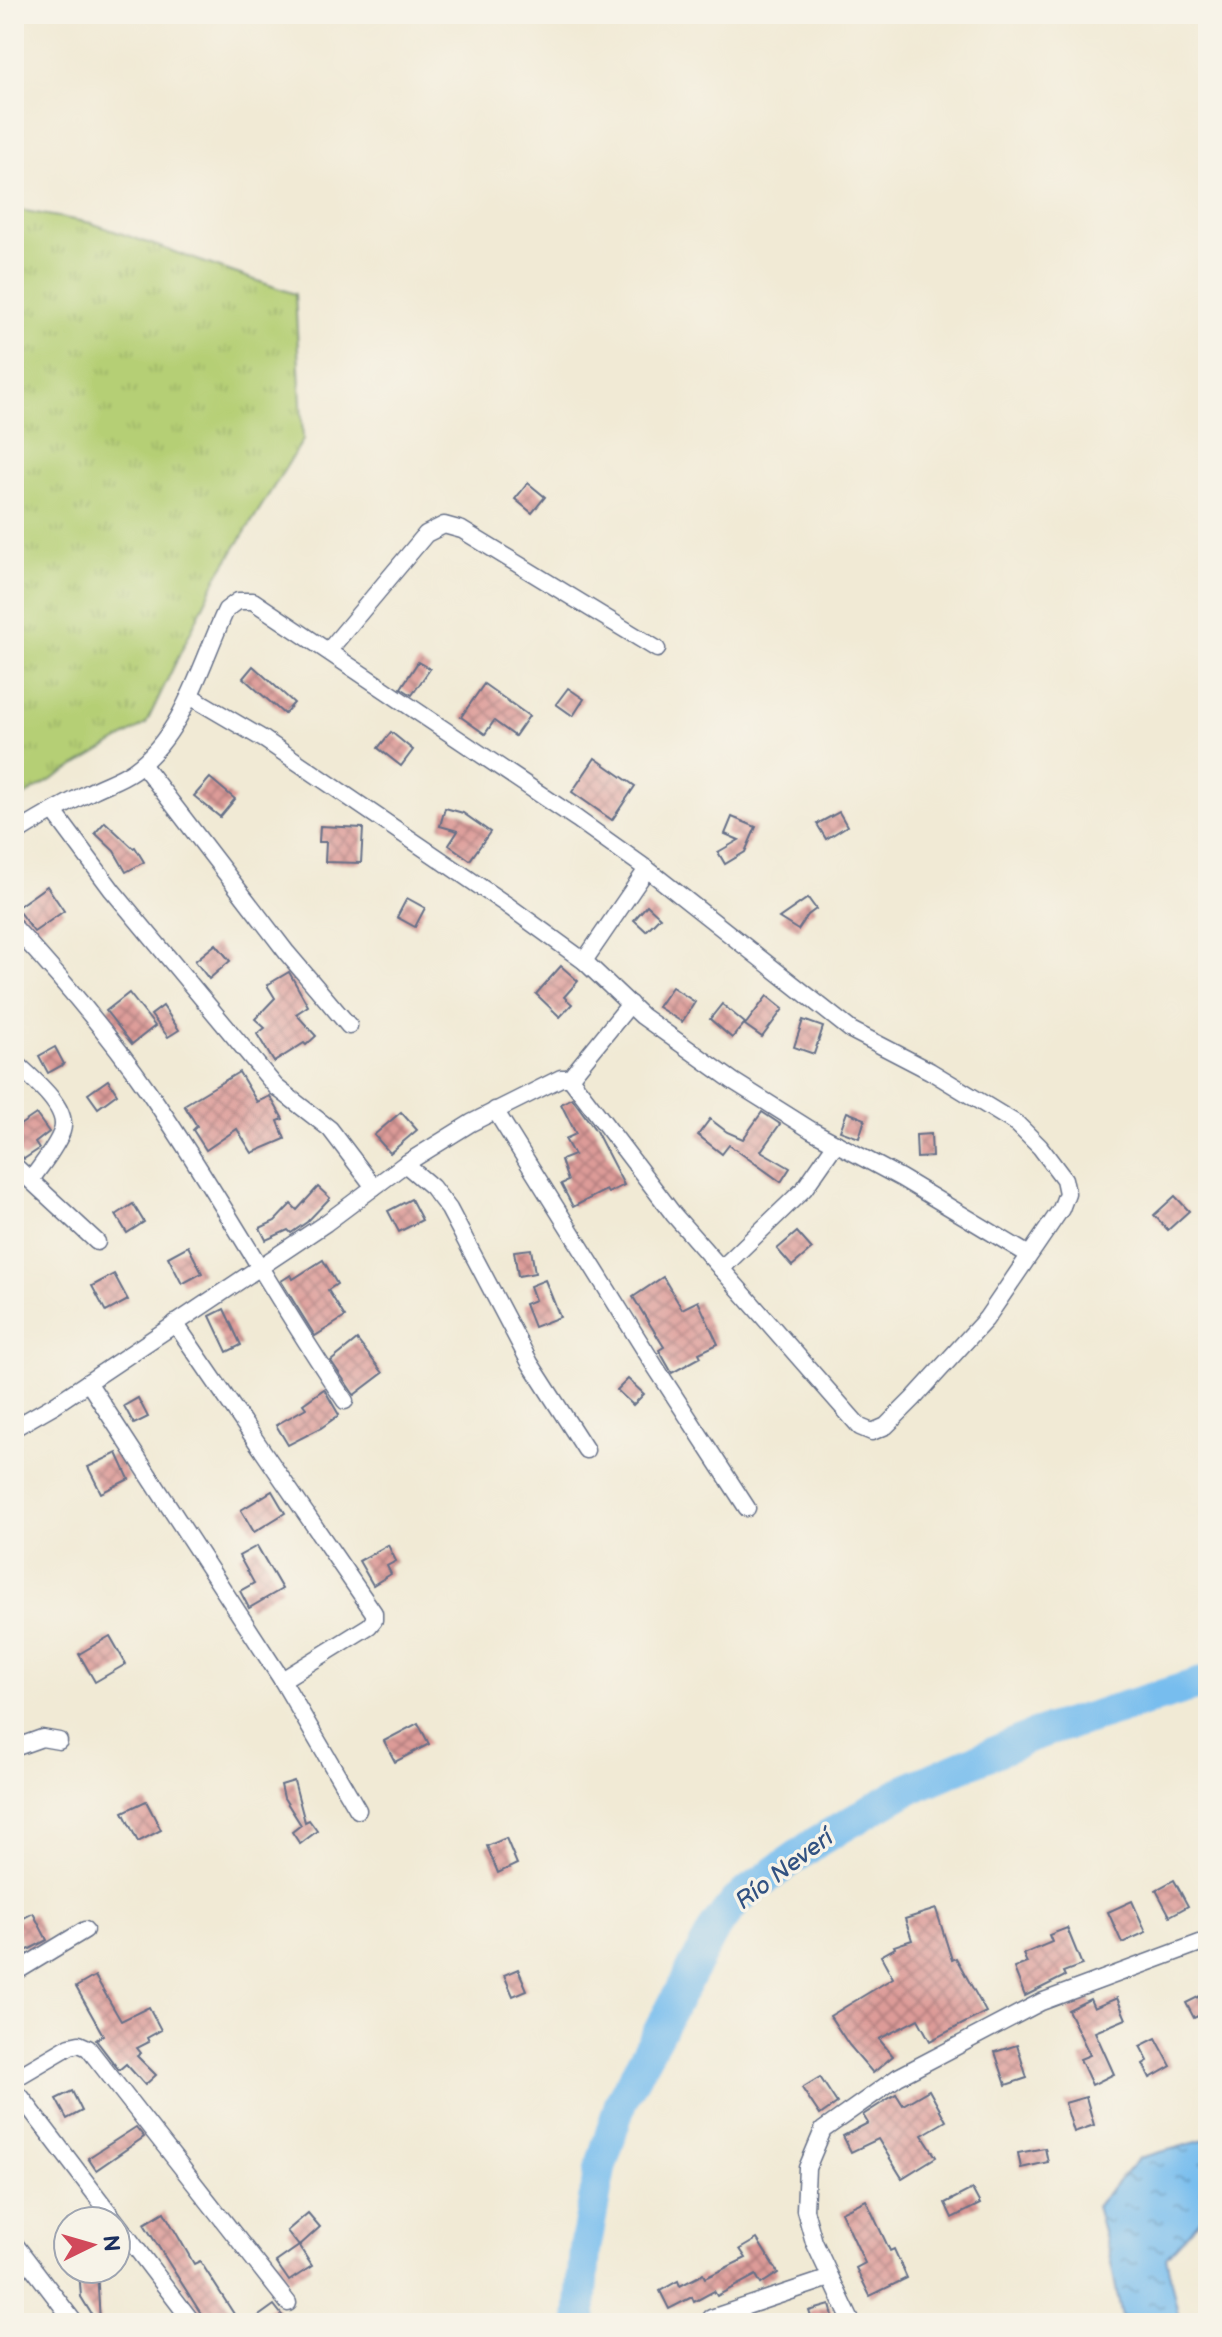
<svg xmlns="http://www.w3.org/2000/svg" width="1222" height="2337" font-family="'Balsamiq Sans',sans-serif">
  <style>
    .grass { fill: url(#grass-tufts); stroke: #687f6a; stroke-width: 2 }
    .water { fill: url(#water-ripples); stroke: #4976a6; stroke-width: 2 }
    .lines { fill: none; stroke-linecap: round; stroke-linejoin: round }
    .river { stroke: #77bdee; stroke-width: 32 }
    .building { fill: url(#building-cross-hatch) }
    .minor-casing { stroke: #667088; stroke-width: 19 }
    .minor { stroke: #fff; stroke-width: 16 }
    .labels { text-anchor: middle; stroke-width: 7; stroke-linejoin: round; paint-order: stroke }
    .water-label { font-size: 24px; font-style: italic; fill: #325282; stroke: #f7f3e8 }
  </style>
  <defs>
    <pattern id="grass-tufts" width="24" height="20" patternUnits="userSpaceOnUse" patternTransform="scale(2)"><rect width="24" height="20" fill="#b5cf75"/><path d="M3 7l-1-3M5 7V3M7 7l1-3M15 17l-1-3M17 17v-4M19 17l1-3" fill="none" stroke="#9bb268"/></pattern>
    <pattern id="water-ripples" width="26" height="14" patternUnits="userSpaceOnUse" patternTransform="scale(2)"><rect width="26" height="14" fill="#77bdee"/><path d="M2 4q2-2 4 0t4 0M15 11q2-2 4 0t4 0" fill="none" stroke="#619ac4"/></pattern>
    <pattern id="building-cross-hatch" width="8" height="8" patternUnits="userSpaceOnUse" patternTransform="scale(2)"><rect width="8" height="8" fill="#dd9b98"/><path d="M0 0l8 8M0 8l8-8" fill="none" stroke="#b27f7f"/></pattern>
  </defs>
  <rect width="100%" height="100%" fill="#f7f3e8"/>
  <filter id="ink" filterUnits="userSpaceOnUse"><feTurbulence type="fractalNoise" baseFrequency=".0125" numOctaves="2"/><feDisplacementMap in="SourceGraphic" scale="16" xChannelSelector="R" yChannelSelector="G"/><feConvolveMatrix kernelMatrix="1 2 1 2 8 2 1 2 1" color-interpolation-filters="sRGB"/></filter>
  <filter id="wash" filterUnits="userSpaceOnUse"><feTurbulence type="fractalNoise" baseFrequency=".006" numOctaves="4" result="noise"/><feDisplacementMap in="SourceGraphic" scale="32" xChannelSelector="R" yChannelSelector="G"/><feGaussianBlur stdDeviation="1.8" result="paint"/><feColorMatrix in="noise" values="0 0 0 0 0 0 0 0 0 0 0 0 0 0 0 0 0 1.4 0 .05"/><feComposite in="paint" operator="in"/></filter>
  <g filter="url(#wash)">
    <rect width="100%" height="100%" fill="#f1ead5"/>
    <!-- grass -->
    <polygon class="grass" points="14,209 91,223 295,294 303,440 217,577 146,724 14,802 14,632 23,499 14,433"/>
    <!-- water -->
    <polygon class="water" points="1208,2139 1208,2211 1166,2257 1180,2323 1123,2323 1109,2253 1096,2206 1139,2158"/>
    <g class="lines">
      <!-- river -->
      <polyline class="river" points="580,2323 585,2249 600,2169 621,2101 716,1926 739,1898 818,1841 906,1790 1037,1734 1208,1681"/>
    </g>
    <g id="blocks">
      <!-- building -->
      <g class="building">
        <polygon points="528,483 545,497 532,513 515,499"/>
        <polygon points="418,662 430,669 412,695 401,688"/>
        <polygon points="253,666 294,703 284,714 243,678"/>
        <polygon points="484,684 529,716 515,736 494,721 485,734 461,717"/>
        <polygon points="568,688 584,699 573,716 556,704"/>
        <polygon points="391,732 413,750 401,766 378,748"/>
        <polygon points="595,758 635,786 612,820 572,792"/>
        <polygon points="210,778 235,799 220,817 194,796"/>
        <polygon points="445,808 463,813 490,832 470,860 449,845 458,831 440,826"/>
        <polygon points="839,812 847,826 826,839 817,824"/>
        <polygon points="732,817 756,827 745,852 725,864 718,852 739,840 725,834"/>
        <polygon points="105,822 133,848 135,847 144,862 126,872 114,851 95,833"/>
        <polygon points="320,826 363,828 361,863 325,862 326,842 319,842"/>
        <polygon points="47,886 64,911 34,932 16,908"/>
        <polygon points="407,898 425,908 415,927 397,917"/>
        <polygon points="808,898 816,909 808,915 798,930 779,918"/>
        <polygon points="647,905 660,917 646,931 634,920"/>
        <polygon points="216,944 230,961 209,979 195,961"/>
        <polygon points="561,966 578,981 564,997 572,1004 560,1017 536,994"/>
        <polygon points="289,972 308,1006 296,1014 316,1036 306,1045 304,1043 274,1062 257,1034 265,1028 255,1019 275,998 267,985"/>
        <polygon points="672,987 695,1002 682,1022 658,1007"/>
        <polygon points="129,993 155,1026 132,1044 106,1011"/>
        <polygon points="767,996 783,1009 762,1037 745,1025"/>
        <polygon points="722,1004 745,1023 732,1038 710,1019"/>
        <polygon points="163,1006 179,1030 168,1037 151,1015"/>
        <polygon points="803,1020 823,1027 814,1054 794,1047"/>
        <polygon points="55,1047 64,1064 48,1073 39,1056"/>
        <polygon points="239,1072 257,1102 270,1096 283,1119 278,1121 285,1139 252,1153 237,1129 206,1150 193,1130 197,1126 184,1105"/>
        <polygon points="108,1080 117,1094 98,1108 88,1094"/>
        <polygon points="572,1098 596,1131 624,1185 608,1193 606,1190 573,1207 561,1184 568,1181 561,1160 574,1155 565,1139 576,1134 561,1104"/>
        <polygon points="401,1112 417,1130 390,1153 374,1135"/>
        <polygon points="762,1112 780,1124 761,1151 790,1168 781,1182 729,1145 722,1154 698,1135 710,1119 727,1132 743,1139"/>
        <polygon points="847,1112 865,1119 859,1138 840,1131"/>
        <polygon points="36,1114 49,1132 35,1143 39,1149 24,1159 14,1147 14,1129"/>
        <polygon points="931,1134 932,1157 917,1158 916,1135"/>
        <polygon points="318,1187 330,1198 307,1222 291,1233 288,1230 266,1240 260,1228 275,1221 291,1204 297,1210"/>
        <polygon points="1175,1196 1189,1211 1168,1230 1154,1215"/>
        <polygon points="411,1199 422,1220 399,1232 388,1211"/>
        <polygon points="133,1204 144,1222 127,1233 116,1215"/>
        <polygon points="797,1232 812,1249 792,1266 777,1249"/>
        <polygon points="188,1246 202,1273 182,1284 168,1257"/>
        <polygon points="531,1249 535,1273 518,1276 514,1251"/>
        <polygon points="323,1260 337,1284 328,1290 345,1317 315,1336 281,1281 291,1275 293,1279"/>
        <polygon points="114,1274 128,1300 106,1312 92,1286"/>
        <polygon points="663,1277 682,1309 698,1301 718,1344 699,1353 701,1357 672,1373 659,1350 664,1347 633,1297"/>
        <polygon points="545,1280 560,1317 534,1327 525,1304 535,1300 530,1286"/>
        <polygon points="224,1309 241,1345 227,1352 210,1316"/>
        <polygon points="357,1340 383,1373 354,1395 331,1361"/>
        <polygon points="628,1379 644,1394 633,1405 617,1390"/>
        <polygon points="324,1389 339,1415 321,1428 288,1445 276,1425 306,1408 303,1404"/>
        <polygon points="138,1398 148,1417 134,1424 124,1406"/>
        <polygon points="117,1453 129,1479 101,1493 88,1467"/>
        <polygon points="272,1491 285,1513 254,1532 241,1510"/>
        <polygon points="388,1545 396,1561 387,1566 391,1574 373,1585 359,1561"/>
        <polygon points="257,1546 282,1589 249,1608 240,1591 254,1583 239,1556"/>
        <polygon points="110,1636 126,1664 95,1682 79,1654"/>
        <polygon points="418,1723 429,1744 395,1762 384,1741"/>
        <polygon points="294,1781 305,1822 309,1820 317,1831 300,1844 292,1832 301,1825 284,1798 281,1785"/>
        <polygon points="146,1801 161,1830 138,1842 123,1812"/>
        <polygon points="506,1838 517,1864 498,1873 487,1846"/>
        <polygon points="1174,1880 1188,1906 1170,1916 1156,1890"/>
        <polygon points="1132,1901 1146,1932 1122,1943 1108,1912"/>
        <polygon points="936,1909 952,1960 956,1958 986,2012 930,2041 918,2019 879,2039 893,2056 873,2073 849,2045 830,2016 893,1978 881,1956 895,1948 894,1946 912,1940 905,1919"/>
        <polygon points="33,1913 47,1940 26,1951 14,1923"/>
        <polygon points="1067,1928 1082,1965 1063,1972 1065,1976 1025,1996 1014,1968 1027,1963 1023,1954 1052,1942 1049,1935"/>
        <polygon points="518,1969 527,1990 513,1996 504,1975"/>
        <polygon points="95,1976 121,2021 149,2007 161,2030 147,2038 149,2042 137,2048 141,2053 137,2056 156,2075 145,2085 126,2064 119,2070 96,2040 103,2035 76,1987"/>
        <polygon points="1208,1992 1208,2011 1194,2018 1186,2003"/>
        <polygon points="1117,1998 1126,2019 1095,2032 1114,2074 1092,2085 1080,2059 1090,2055 1068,2010 1090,1999 1094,2008"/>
        <polygon points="1156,2038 1171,2066 1150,2078 1143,2064 1148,2061 1140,2046"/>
        <polygon points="1017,2045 1027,2078 1006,2085 995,2052"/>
        <polygon points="820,2077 837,2103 820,2115 802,2088"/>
        <polygon points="929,2090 946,2121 922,2135 936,2157 902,2178 878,2139 851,2152 843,2136 868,2123 863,2115 896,2094 903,2105"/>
        <polygon points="72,2091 82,2111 67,2119 56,2099"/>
        <polygon points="1086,2097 1094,2125 1074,2132 1065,2103"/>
        <polygon points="136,2127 144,2137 96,2170 88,2158"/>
        <polygon points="1045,2148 1048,2162 1021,2168 1018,2153"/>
        <polygon points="972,2189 980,2204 952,2218 945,2203"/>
        <polygon points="866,2200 890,2251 894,2249 907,2278 870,2296 856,2268 865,2263 841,2212"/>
        <polygon points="164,2212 194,2264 200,2261 234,2314 215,2323 207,2323 144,2224"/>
        <polygon points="308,2213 320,2227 299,2246 287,2231"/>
        <polygon points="757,2239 778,2273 761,2284 756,2275 717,2296 714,2291 694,2302 692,2297 669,2309 660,2291 678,2281 680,2286 703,2274 705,2278 746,2258 740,2249"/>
        <polygon points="299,2246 312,2266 289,2281 276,2262"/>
        <polygon points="79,2269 97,2269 100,2323 97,2323 81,2297"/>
        <polygon points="274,2305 288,2323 249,2323"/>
        <polygon points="830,2305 835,2323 813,2323 809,2311"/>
      </g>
    </g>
  </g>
  <g filter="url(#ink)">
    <use href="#blocks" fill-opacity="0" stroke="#667088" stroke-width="2"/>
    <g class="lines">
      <defs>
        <g id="minor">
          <polyline points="329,650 426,534 444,525 462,530 657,649"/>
          <polyline points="190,696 265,740 507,905 584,961 642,1016 733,1081 811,1130 901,1178 1029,1255"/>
          <polyline points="142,764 287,953 349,1026"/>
          <polyline points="54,812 112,890 276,1087 330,1129 374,1187"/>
          <path d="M14,835C38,819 64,805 90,792C105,784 120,780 134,770C184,734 201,663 226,610L238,601H253L577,819L647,869L851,1030L930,1071L1017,1124L1040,1147L1064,1179L1067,1193L1061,1209L986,1319L913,1399L886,1426L872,1432L860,1427L674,1215L570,1078H561L471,1123L405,1164L326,1223L54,1405L14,1428"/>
          <path d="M14,927C62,979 109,1034 149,1092C218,1192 276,1300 345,1401"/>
          <polyline points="584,961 647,869"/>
          <path d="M14,1061C30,1077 70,1107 62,1131C56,1148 41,1165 31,1180"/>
          <polyline points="570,1078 630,1004"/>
          <polyline points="495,1110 656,1368 747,1508"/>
          <polyline points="405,1164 432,1187 449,1209 530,1363 586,1450"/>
          <polyline points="14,1165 97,1242"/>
          <polyline points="721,1269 804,1189 836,1143"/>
          <polyline points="175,1323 374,1613 374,1620 369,1626 282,1680"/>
          <polyline points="88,1382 282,1680 358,1810"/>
          <polyline points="14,1748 42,1738 59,1741"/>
          <polyline points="14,1973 85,1930"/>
          <polyline points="14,2079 70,2046 79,2044 88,2048 288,2303"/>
          <polyline points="14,2092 22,2098 193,2323"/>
          <polyline points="14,2243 75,2323"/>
          <polyline points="711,2318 830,2278"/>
          <polyline points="852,2323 814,2242 805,2210 807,2168 823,2130 898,2077 1041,2002 1208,1940"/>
        </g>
      </defs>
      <!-- minor casing -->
      <use href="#minor" class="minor-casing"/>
      <!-- minor -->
      <use href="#minor" class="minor"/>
    </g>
  </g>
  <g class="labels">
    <!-- water labels -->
    <g class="water-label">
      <text transform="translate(784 1869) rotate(-37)" y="8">Río Neverí</text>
    </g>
  </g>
  <!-- margin -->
  <rect width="1222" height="2337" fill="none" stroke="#f7f3e8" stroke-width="48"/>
  <!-- north arrow -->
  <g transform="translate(92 2245) rotate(85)"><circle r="38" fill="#f7f3e8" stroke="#9fa5b1" stroke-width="2"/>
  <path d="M0-6L14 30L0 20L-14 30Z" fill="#d1495b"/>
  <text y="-12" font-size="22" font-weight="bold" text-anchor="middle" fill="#1b2f5e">N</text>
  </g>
</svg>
